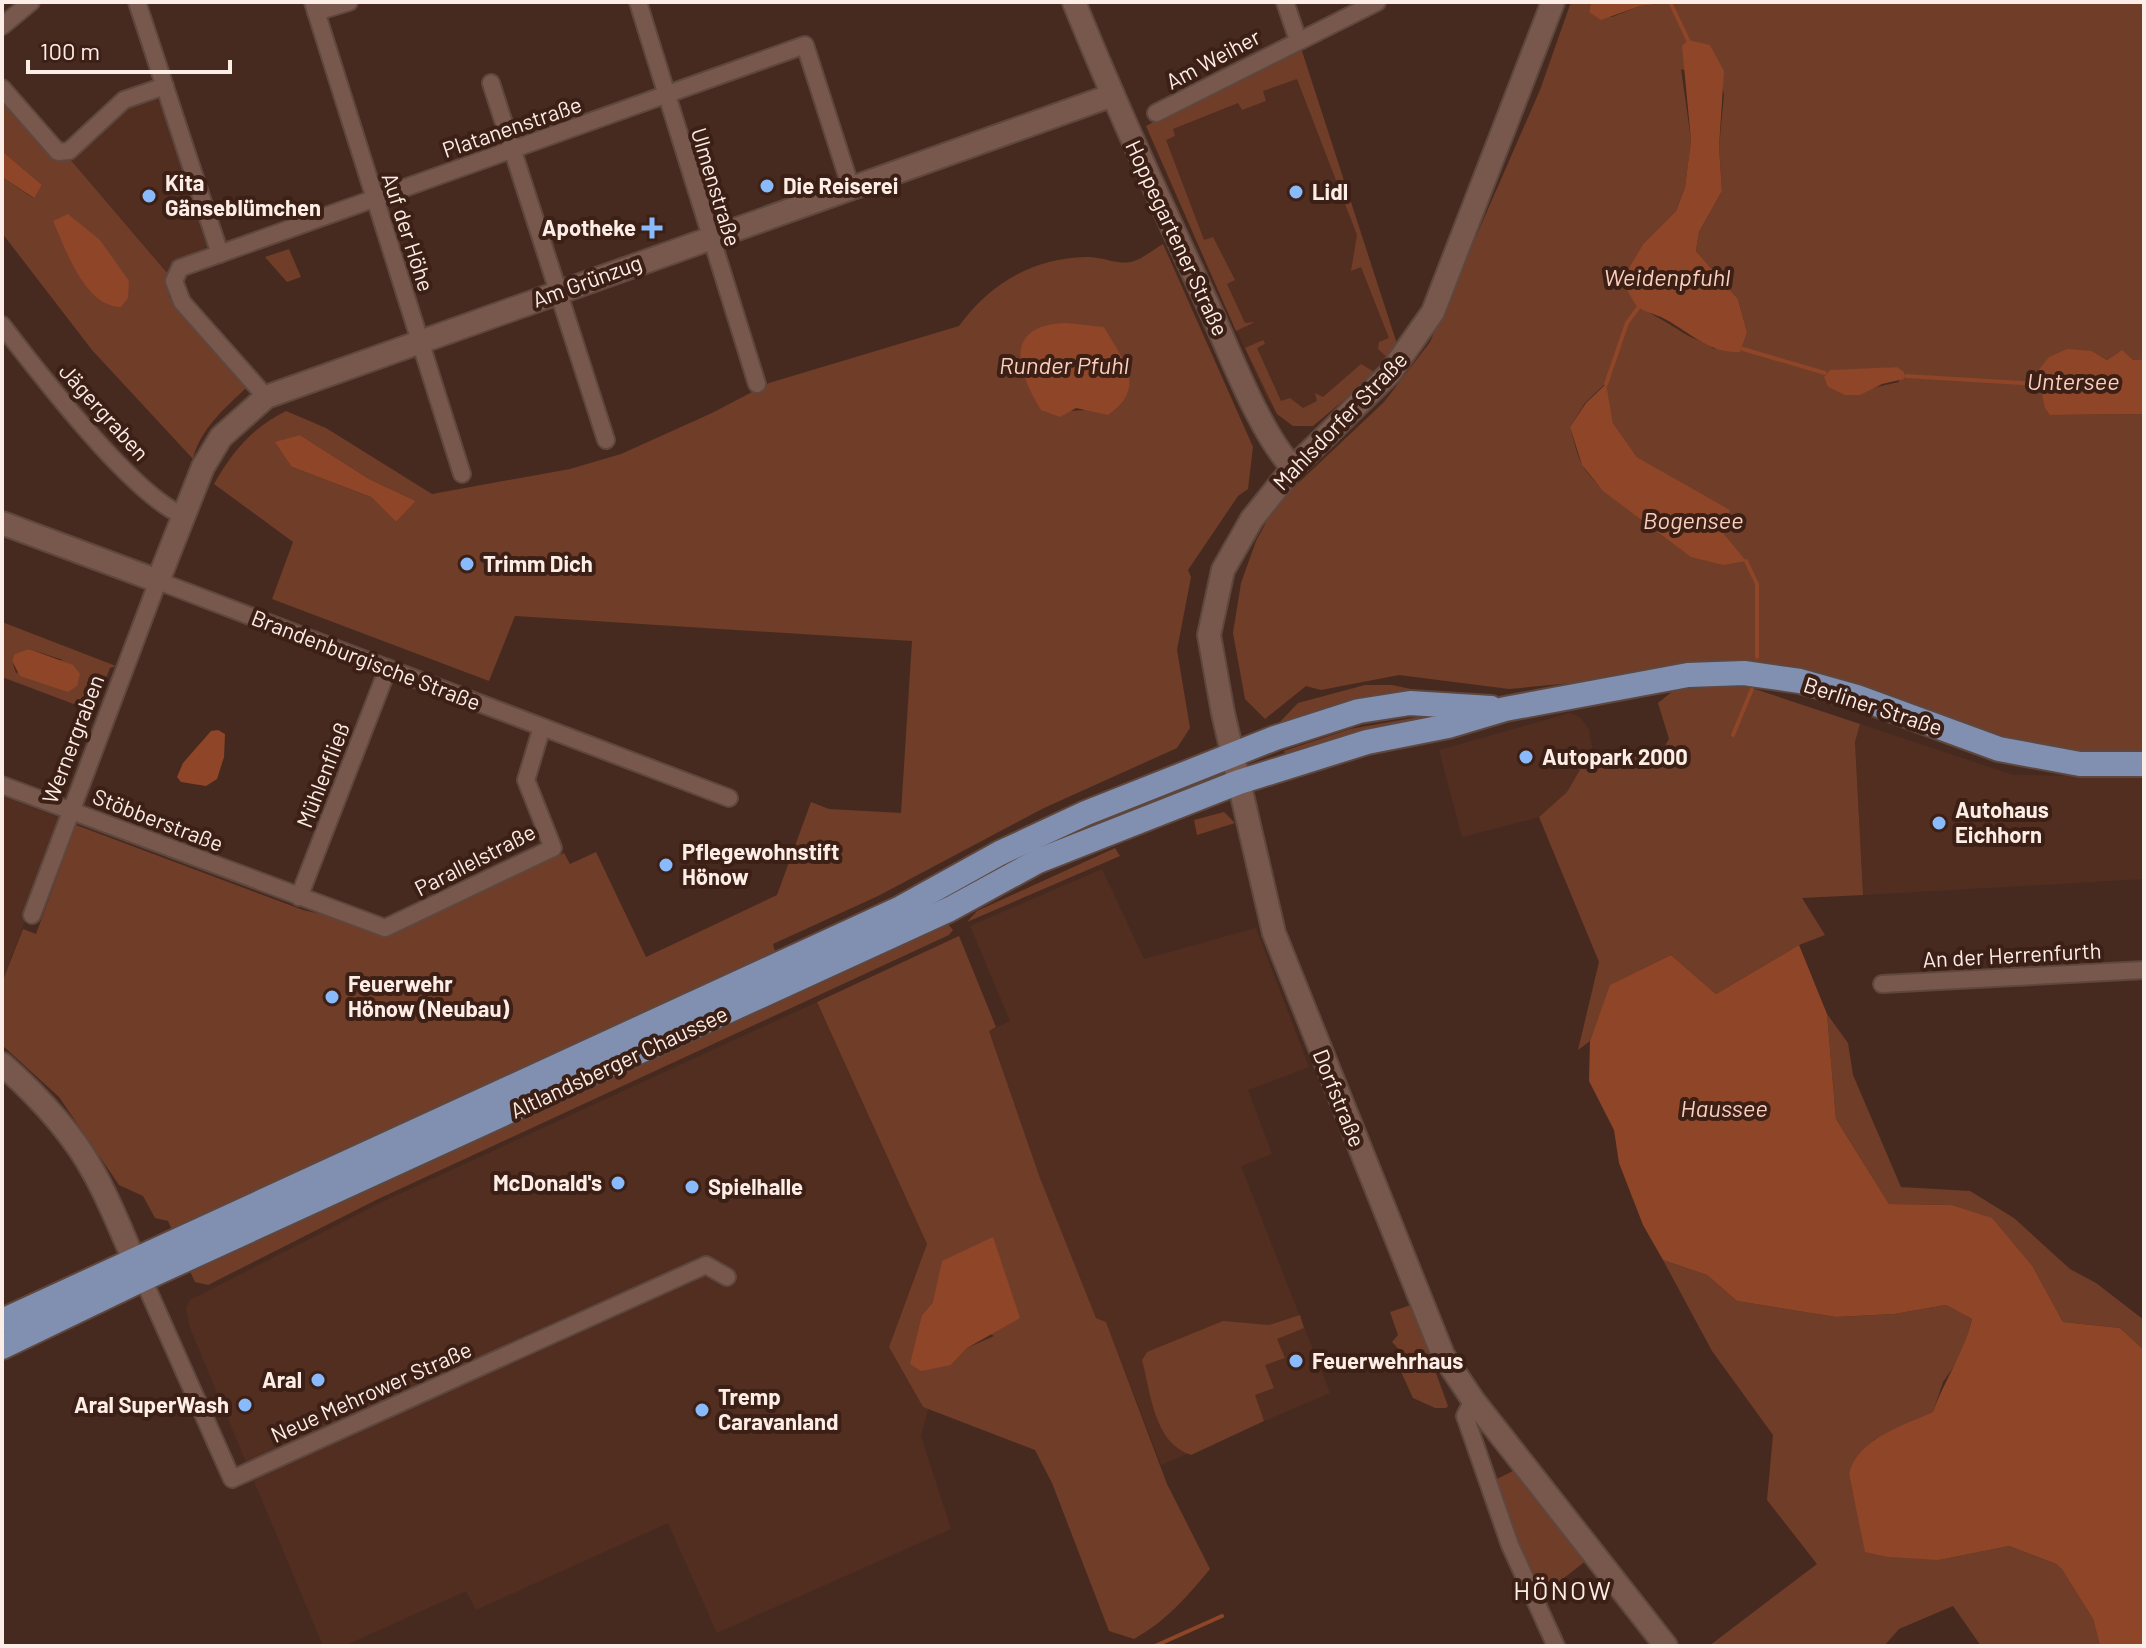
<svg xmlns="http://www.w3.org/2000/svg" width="2146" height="1648" font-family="Barlow,sans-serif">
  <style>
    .built { fill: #522e20 }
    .green { fill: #703d29; fill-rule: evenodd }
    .water { fill: #8f4527 }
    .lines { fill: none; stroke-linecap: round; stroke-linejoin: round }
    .stream { stroke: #8f4527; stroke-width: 4 }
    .street-casing { stroke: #5e473e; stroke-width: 20 }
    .secondary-casing { stroke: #5e473e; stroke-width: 26 }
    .primary-casing { stroke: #5e473e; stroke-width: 28 }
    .street { stroke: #78584c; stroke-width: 16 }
    .secondary { stroke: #78584c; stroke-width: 22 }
    .primary { stroke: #8190b1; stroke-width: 24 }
    .poi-dot { fill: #88bafc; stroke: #3c2016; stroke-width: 3 }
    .labels { text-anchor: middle; stroke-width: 8; stroke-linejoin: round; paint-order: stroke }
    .street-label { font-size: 22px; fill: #fdede7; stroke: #3c2016 }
    .poi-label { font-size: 22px; font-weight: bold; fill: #fdede7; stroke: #3c2016; text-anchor: start }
    .water-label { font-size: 24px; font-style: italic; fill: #fbcebd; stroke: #3c2016 }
    .quarter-label { font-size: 26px; letter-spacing: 2px; fill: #fdede7; stroke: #3c2016 }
  </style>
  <rect width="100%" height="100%" fill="#472a1f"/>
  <!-- built -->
  <g class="built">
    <polygon points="1300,45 1398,347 1369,380 1313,426 1293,426 1277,414 1266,396 1146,126"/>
    <polygon points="151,97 166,106 209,244 171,277 69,158 114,117"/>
    <polygon points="1570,713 1580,717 1589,729 1592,748 1567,792 1539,817 1462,837 1439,750"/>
    <polygon points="1860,724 2013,775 2144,777 2144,879 1863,895 1855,742"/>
    <polygon points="2,796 59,818 61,823 2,983"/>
    <polygon points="1102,869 1144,959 1256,928 1309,1067 1248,1090 1272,1154 1241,1166 1330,1393 1161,1465 1106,1322 1096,1318 1040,1178 989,1031 1010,1021 970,926"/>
    <polygon points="817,1002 927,1244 889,1347 923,1407 928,1409 921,1436 951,1529 717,1633 668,1523 476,1610 466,1591 344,1646 323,1646 190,1328 186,1308 190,1300 382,1202"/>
  </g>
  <!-- green -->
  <g class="green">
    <path d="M1571,2H1591L1589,12L1612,17L1640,6L1676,2H2144V359L2133,360L2119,352L2107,360L2092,351L2038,384L2051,415L2144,414V753L2092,756L1986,735L1803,671L1604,680L1509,689L1399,675L1321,690L1306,686L1265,719L1245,699L1233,633L1241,583L1256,541L1276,504L1384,402L1430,342L1540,90ZM1681,69L1722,83L1724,95L1719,147L1722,191L1699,232L1696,251L1738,299L1747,332L1714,349C1704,341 1695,340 1685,334C1669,324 1656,315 1638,308L1626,275L1643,244L1676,211L1685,187L1691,140ZM1897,367L1899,382L1845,394L1828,387L1825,373ZM1605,384L1613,423L1637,457L1729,510L1724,534L1745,561C1695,538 1616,515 1584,468C1577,457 1574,440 1570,427L1585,403Z"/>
    <polygon points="1300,45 1398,347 1389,359 1378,349 1379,342 1389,338 1361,267 1351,271 1357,235 1297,79 1263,91 1266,101 1242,110 1238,103 1173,129 1175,136 1166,140 1204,240 1213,237 1235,280 1227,284 1245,323 1255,322 1236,331 1146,126"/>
    <path d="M2,99L46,151L54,157L69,158L168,274L169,297L247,387C225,408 200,429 193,459L92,350L2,233V177L33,198L42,185L2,151Z"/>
    <path d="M1163,244L1253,447L1248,489L1238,496L1188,570L1191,577L1177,650L1190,728L1177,748L1044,808L878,896L773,944L776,955L172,1230L168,1221L155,1218L143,1196L119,1185L59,1097L2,1045V983L23,929L36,934L76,825L303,910L395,931L564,853L570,864L596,852L646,957L777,895L811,802L829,809L901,813L912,641L515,616L489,681L272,599L293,542L214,484C232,452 253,427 286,411L326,428L432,494L570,469L621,454L712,413L769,383L959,326C989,284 1033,258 1086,257C1100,256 1118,265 1130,262C1140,261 1154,249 1163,244ZM1118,352L1129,369L1087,410L1066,411ZM300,435L369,479L416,501L396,522L371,497L292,467Z"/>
    <polygon points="289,249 301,277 287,282 265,257"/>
    <polygon points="1263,340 1265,344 1257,348 1281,401 1290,398 1303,408 1317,401 1315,393 1323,397 1361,364 1376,373 1313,426 1293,426 1277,414 1245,348"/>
    <path d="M2,622L116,666L110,668L94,709H87L2,677ZM29,649L63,660L16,673L12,661Z"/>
    <polygon points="1365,685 1392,685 1420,691 1366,696 1278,724 1298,703"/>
    <polygon points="1743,685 1860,724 1855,742 1863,895 1802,898 1825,935 1799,945 1716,994 1671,955 1611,985 1590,1041 1578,1050 1599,962 1539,817 1567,792 1589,754 1661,753 1669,739 1658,703 1674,690"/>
    <polygon points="1418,717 1432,718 1287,759 1284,751 1350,729"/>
    <polygon points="1224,812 1235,823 1197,835 1194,820"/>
    <polygon points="1115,848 1120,856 967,922 977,911"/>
    <polygon points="947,923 953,930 949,935 376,1200 208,1285 195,1282 189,1269"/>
    <path d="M959,936L996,1027L989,1031L1040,1178L1096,1318L1106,1322L1167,1484L1210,1569C1187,1597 1166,1621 1134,1639L1109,1631L1052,1483L1035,1450L923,1407L889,1347L927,1244L817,1002ZM933,1302L994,1336L967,1348L951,1365L922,1315Z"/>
    <polygon points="1827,1014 1848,1043 1853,1075 1901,1187 1970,1191 2014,1218 2070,1269 2096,1283 2144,1320 2144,1350 2120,1328 2063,1322 2033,1267 1951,1205 1889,1204 1836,1119"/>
    <polygon points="1663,1260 1707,1275 1737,1301 1836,1317 1894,1314 1946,1305 1972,1319 1962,1355 1943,1382 1933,1412 1874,1440 1849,1474 1853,1493 1939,1560 2009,1546 2056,1564 2062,1568 2093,1619 2100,1646 1981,1646 1953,1606 1899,1629 1884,1646 1709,1646 1817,1564 1767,1500 1773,1435 1712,1351"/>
    <polygon points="1411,1305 1448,1406 1446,1408 1435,1408 1413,1398 1397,1363 1405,1356 1392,1342 1398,1335 1390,1312"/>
    <path d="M1300,1315L1304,1328L1277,1339L1285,1358L1265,1365L1274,1388L1255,1395L1264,1421L1191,1455C1154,1443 1151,1394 1142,1360L1147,1352L1223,1321L1269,1325Z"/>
    <polygon points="1515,1470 1587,1560 1537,1599 1495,1480"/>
  </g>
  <!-- water -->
  <g class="water">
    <polygon points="1591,2 1676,2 1640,6 1601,20 1589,12"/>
    <path d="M1688,40L1710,45L1724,71L1719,147L1722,191L1699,232L1696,251L1738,299L1747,332L1740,352C1708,354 1688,330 1661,317C1655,314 1643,312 1638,307C1632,302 1630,292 1624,286L1625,275L1643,244L1676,211L1685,187L1691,140L1682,46Z"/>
    <polygon points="2,151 42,185 34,198 2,177"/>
    <path d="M68,214L100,240L129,281L128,298L121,307C85,307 66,250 53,221Z"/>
    <path d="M1066,323L1104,327C1122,359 1149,387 1108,415L1076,408L1060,417L1041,410C1017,371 1002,325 1066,323Z"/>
    <polygon points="2067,349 2092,351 2107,360 2122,350 2133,360 2144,359 2144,414 2050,415 2045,408 2037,372 2049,357"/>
    <polygon points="1897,367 1904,372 1904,379 1882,384 1860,395 1845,395 1828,387 1824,377 1830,370"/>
    <polygon points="1606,384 1613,423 1637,457 1730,510 1724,534 1746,561 1723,565 1691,557 1603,491 1582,465 1570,427 1586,403"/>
    <polygon points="300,435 369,479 416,501 396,522 371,497 292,467 275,442"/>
    <polygon points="29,649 73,665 80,674 77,686 68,692 20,676 12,661 15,654"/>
    <polygon points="218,730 225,734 224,757 217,779 206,786 181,782 177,777 183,763 211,731"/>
    <path d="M1799,945L1827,1014L1836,1119L1889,1204L1951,1205L1992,1218L2033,1267L2063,1322L2120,1328L2144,1350V1646H2100L2093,1619L2062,1569L2056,1564L2009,1546L1939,1560L1888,1557L1865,1552L1849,1474C1858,1438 1903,1426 1933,1412C1945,1379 1964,1353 1972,1319L1946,1305L1894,1314L1836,1317L1737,1301L1707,1275L1663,1260L1643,1225L1619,1163L1614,1130L1589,1081L1590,1041L1610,985L1671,955L1716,994Z"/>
    <polygon points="993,1237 1020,1318 967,1348 951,1365 921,1371 910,1364 922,1315 933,1302 942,1261"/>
  </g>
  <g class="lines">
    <!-- stream -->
    <g class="stream">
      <polyline points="1671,4 1688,40"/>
      <polyline points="1743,349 1825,373"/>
      <polyline points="1906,376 2038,384"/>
      <polyline points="1606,384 1627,323 1638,308"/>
      <polyline points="1746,561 1757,584 1757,657"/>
      <polyline points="1733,735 1752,689"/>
      <polyline points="1155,1646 1222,1616"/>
    </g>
    <defs>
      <g id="street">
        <polyline points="137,2 220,254"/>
        <polyline points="313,2 462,474"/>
        <polyline points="638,2 757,384"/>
        <polyline points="1285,2 1298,40"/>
        <polyline points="316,12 349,2"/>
        <polyline points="2,26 31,2"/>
        <polyline points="491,83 606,440"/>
        <polyline points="2,88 58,152 69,151 124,100 165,86"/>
        <polyline points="1156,113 1377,2"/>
        <path d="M2,325C38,372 133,496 184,516"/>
        <polyline points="266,397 182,302 174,281 180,268 805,45 851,188"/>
        <polyline points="2,785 385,928 553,848 526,780 542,727"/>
        <polyline points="299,897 388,668"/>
        <polyline points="32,915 158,581 729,798"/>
        <polyline points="1882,984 2144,970"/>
        <polyline points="143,1279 232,1479 706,1265 727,1277"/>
        <polyline points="1473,1400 1465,1416 1510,1545 1556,1646"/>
      </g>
      <g id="secondary">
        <path d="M1074,2C1117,108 1165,212 1213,316C1233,360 1261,434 1293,468"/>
        <polyline points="1553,2 1433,312 1390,373 1293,468 1252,519 1223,570 1209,635 1223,713 1274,933 1443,1355 1473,1400 1666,1646"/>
        <polyline points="2,523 158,581 203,467 221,437 266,397 1113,95"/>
        <path d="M2,1064C37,1095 72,1132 94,1173C112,1205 125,1241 140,1274"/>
      </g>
      <g id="primary">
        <polyline points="2,1321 899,909 1000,853 1086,813 1275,738 1359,711 1410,703 1491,708"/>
        <polyline points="2,1347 143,1279 950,909 1038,861 1239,782 1367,742 1448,726 1505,709 1688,675 1744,673 1800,681 1857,697 1999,749 2080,764 2144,764"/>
      </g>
    </defs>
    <!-- street casing -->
    <use href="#street" class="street-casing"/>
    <!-- secondary casing -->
    <use href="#secondary" class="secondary-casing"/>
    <!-- primary casing -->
    <use href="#primary" class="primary-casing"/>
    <!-- street -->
    <use href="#street" class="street"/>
    <!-- secondary -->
    <use href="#secondary" class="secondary"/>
    <!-- primary -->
    <use href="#primary" class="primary"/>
  </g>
  <!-- markers -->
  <g class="poi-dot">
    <circle cx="767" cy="186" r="8"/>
    <circle cx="1296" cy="192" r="8"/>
    <circle cx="149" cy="196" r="8"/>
    <path d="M648 216h8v8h8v8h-8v8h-8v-8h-8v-8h8z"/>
    <circle cx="467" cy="564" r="8"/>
    <circle cx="1526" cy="757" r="8"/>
    <circle cx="1939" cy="823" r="8"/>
    <circle cx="666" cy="865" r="8"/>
    <circle cx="332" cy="997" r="8"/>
    <circle cx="618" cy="1183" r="8"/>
    <circle cx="692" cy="1187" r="8"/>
    <circle cx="1296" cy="1361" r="8"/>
    <circle cx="318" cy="1380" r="8"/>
    <circle cx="245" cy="1405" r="8"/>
    <circle cx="702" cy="1410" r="8"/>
  </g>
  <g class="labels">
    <!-- street labels -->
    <g class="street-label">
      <text transform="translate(1213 59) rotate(-28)" y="8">Am Weiher</text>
      <text transform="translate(512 127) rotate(-19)" y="8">Platanenstraße</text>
      <text transform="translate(716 187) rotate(73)" y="8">Ulmenstraße</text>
      <text transform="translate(408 232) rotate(72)" y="8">Auf der Höhe</text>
      <text transform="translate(1177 238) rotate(65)" y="8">Hoppegartener Straße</text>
      <text transform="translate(587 281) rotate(-20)" y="8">Am Grünzug</text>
      <text transform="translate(104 412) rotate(48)" y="8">Jägergraben</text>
      <text transform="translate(1340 421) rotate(-46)" y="8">Mahlsdorfer Straße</text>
      <text transform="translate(366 660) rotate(21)" y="8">Brandenburgische Straße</text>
      <text transform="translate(1873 706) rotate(18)" y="8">Berliner Straße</text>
      <text transform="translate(73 739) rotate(-69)" y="8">Wernergraben</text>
      <text transform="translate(323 775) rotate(-69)" y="8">Mühlenfließ</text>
      <text transform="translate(158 820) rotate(21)" y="8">Stöbberstraße</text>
      <text transform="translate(475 860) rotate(-27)" y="8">Parallelstraße</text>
      <text transform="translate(2012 955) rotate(-3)" y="8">An der Herrenfurth</text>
      <text transform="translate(619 1062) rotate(-25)" y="8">Altlandsberger Chaussee</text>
      <text transform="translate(1339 1098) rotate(68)" y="8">Dorfstraße</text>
      <text transform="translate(371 1392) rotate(-24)" y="8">Neue Mehrower Straße</text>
    </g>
    <!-- poi labels -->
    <g class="poi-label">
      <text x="165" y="191">Kita<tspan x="165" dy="25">Gänseblümchen</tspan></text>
      <text x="783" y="194">Die Reiserei</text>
      <text x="1312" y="200">Lidl</text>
      <text x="636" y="236" text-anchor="end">Apotheke</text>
      <text x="483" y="572">Trimm Dich</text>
      <text x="1542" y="765">Autopark 2000</text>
      <text x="1955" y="818">Autohaus<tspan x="1955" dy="25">Eichhorn</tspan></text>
      <text x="682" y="860">Pflegewohnstift<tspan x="682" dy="25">Hönow</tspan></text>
      <text x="348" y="992">Feuerwehr<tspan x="348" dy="25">Hönow (Neubau)</tspan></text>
      <text x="602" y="1191" text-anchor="end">McDonald's</text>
      <text x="708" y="1195">Spielhalle</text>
      <text x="1312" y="1369">Feuerwehrhaus</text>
      <text x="302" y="1388" text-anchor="end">Aral</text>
      <text x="718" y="1405">Tremp<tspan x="718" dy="25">Caravanland</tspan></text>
      <text x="229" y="1413" text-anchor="end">Aral SuperWash</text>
    </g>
    <!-- water labels -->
    <g class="water-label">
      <text x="1667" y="286">Weidenpfuhl</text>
      <text x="1064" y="374">Runder Pfuhl</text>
      <text x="2073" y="390">Untersee</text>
      <text x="1693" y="529">Bogensee</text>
      <text x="1724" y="1117">Haussee</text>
    </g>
    <!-- quarter labels -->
    <g class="quarter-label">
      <text x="1563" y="1600">HÖNOW</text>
    </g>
  </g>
  <!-- border -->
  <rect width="2146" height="1648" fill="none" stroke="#fdede7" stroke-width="8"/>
  <!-- scale -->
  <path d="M28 60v12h202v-12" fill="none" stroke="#fdede7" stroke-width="4"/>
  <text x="40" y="60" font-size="24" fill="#fdede7" stroke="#3c2016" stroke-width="6" paint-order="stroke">100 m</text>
</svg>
